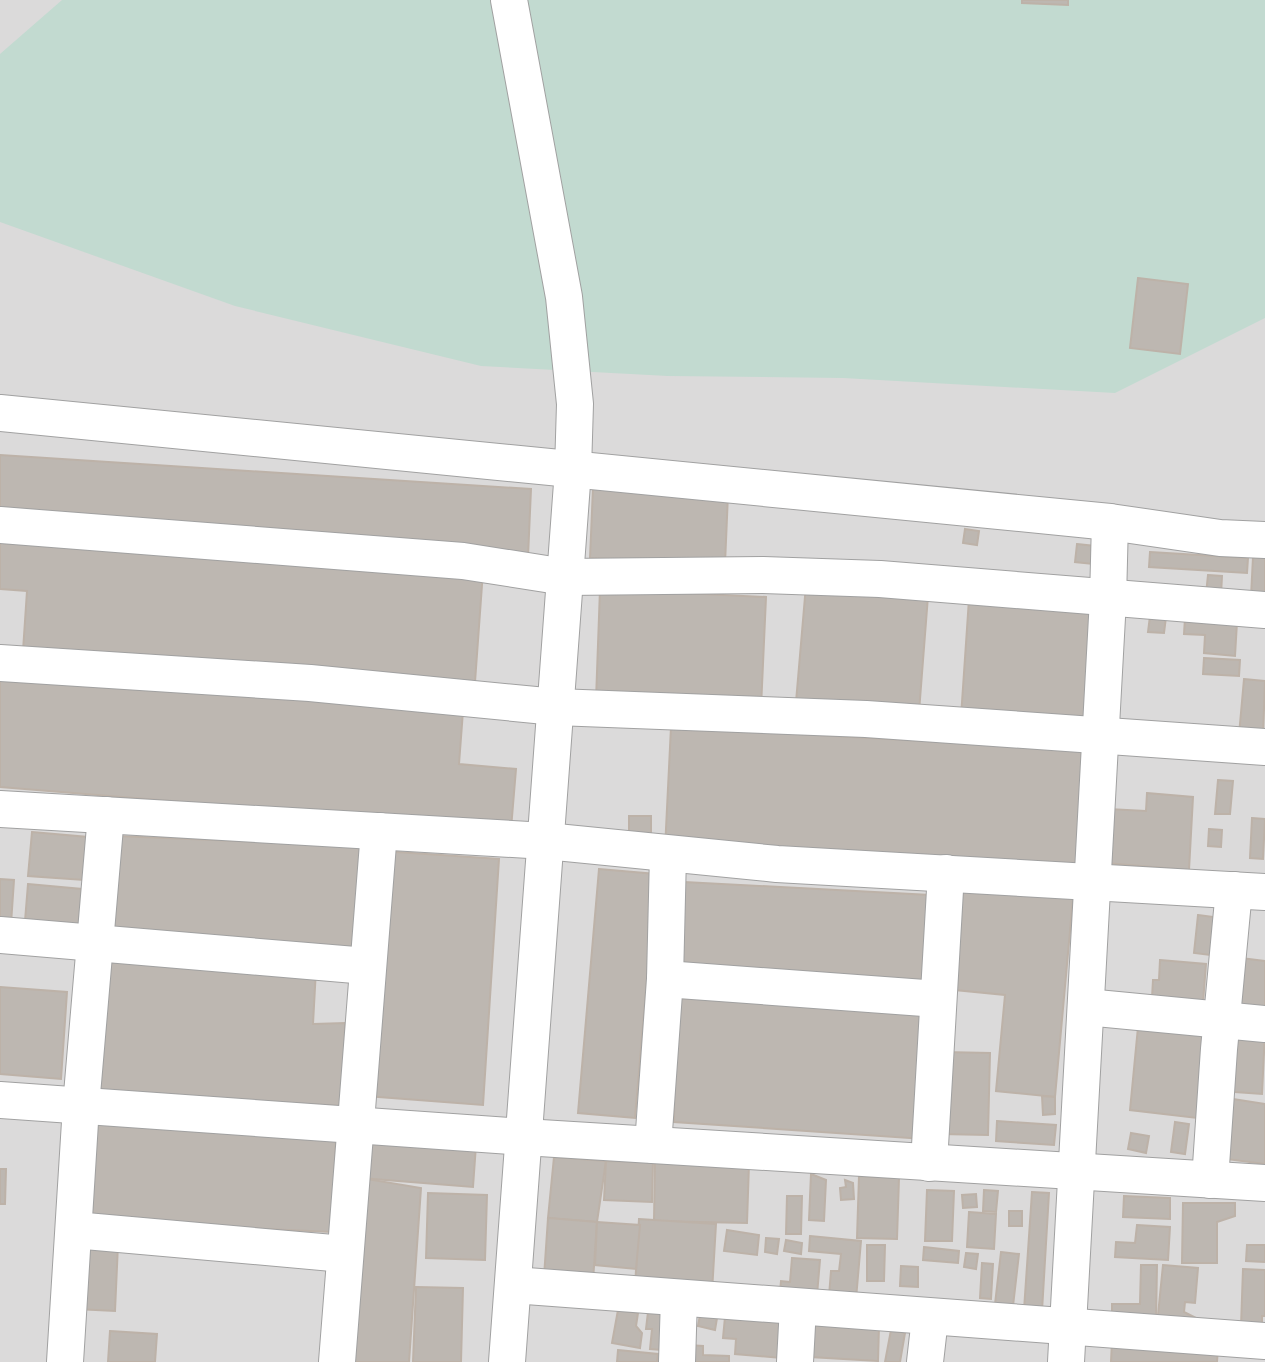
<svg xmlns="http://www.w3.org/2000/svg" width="1265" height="1362" font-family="Mulish,sans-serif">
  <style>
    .residential { fill: #dbdada }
    .wetland { fill: #c2dad0 }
    .building { fill: #bdb7b1; stroke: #bdb2a8; stroke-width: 2 }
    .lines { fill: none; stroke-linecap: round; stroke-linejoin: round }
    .minor-casing { stroke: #a1a1a1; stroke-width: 38 }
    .minor { stroke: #fff; stroke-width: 36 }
  </style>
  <rect width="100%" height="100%" fill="#edeae4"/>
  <!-- residential -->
  <rect class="residential" x="0" y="0" width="1265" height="1362"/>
  <!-- wetland -->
  <polygon class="wetland" points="62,0 1265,0 1265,318 1115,393 843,378 668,376 481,366 235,306 0,222 0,54"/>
  <!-- building -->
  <g class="building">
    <polygon points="1022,0 1068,0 1068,5 1022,3"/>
    <polygon points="1138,278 1188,284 1180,354 1130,348"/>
    <polygon points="0,455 531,489 528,557 0,523"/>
    <polygon points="593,488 728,494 725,564 590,558"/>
    <polygon points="965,529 979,531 977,545 963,543"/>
    <polygon points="0,537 483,571 475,682 23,651 27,591 0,589"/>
    <polygon points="1077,544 1095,546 1093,564 1075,562"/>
    <polygon points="1150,552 1248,558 1247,573 1149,567"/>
    <polygon points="1253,557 1265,558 1265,598 1251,597"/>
    <polygon points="1208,575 1222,576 1221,595 1206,594"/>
    <polygon points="806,585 928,596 919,712 796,702"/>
    <polygon points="600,589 766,597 761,708 596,700"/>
    <polygon points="969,599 1093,608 1085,726 961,717"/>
    <polygon points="1150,616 1166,617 1164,633 1148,632"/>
    <polygon points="1185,618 1237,622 1235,656 1204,653 1205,635 1184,634"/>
    <polygon points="1204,658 1240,660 1239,676 1203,674"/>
    <polygon points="0,673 463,711 459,764 516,769 511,829 0,787"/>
    <polygon points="1244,679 1265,681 1263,737 1239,735"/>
    <polygon points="671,727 1084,750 1077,873 665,849"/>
    <polygon points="1218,780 1233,781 1230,814 1215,814"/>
    <polygon points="1147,793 1193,797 1189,870 1105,863 1109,809 1146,811"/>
    <rect x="629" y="816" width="22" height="20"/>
    <polygon points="1252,818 1265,819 1263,859 1250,858"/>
    <polygon points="1209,829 1222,830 1221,847 1208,846"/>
    <polygon points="32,832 88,837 84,880 28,876"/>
    <polygon points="117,836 361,846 357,953 112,943"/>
    <polygon points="382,851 499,859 483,1105 366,1096"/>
    <polygon points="599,869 656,874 635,1118 578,1113"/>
    <polygon points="0,879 14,880 11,924 0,923"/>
    <polygon points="684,882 930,895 926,986 680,974"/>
    <polygon points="28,884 82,889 79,926 25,921"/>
    <polygon points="954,887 1073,898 1055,1097 996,1091 1005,995 945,989"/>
    <polygon points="1198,915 1214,917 1210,955 1194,953"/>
    <polygon points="107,954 316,969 313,1024 345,1023 343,1106 95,1092"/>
    <polygon points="1241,958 1265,961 1265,1011 1236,1008"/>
    <polygon points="1160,960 1206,964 1203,1003 1152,998 1153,980 1159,980"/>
    <polygon points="0,987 67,992 61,1079 0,1074"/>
    <polygon points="675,998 930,1007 924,1139 674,1122"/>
    <polygon points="1138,1027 1205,1034 1197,1118 1130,1110"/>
    <polygon points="1225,1029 1265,1032 1262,1094 1221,1091"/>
    <polygon points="943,1052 990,1053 988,1135 941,1134"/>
    <polygon points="1042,1096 1055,1097 1055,1114 1043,1115"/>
    <polygon points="1233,1099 1265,1104 1265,1164 1226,1159"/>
    <polygon points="997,1121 1056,1125 1054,1145 996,1141"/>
    <polygon points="1175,1122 1189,1124 1185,1154 1171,1152"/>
    <polygon points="91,1123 336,1134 332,1232 87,1221"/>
    <polygon points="1131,1133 1149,1136 1146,1153 1128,1149"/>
    <polygon points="364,1136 476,1145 473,1187 361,1178"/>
    <polygon points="554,1157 606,1161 597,1222 548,1218"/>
    <polygon points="606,1161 653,1162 652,1202 604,1200"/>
    <polygon points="655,1161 749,1164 747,1223 654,1221"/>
    <polygon points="0,1169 6,1169 5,1204 0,1204"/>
    <polygon points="811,1174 826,1180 824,1221 809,1220"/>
    <polygon points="859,1176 899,1178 897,1239 857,1238"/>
    <polygon points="361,1178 421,1188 409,1362 349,1362"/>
    <polygon points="845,1180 853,1183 854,1199 841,1200 840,1188 846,1187"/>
    <polygon points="927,1190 954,1191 952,1241 925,1241"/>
    <polygon points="984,1190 998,1191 996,1212 983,1211"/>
    <polygon points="1032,1192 1049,1193 1042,1311 1024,1310"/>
    <polygon points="428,1193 487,1195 485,1260 426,1258"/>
    <polygon points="976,1194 977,1207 963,1208 962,1195"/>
    <polygon points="787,1196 802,1196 801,1234 786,1234"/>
    <polygon points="1124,1196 1170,1198 1170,1219 1123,1217"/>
    <polygon points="1183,1203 1235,1203 1235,1216 1217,1222 1217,1263 1182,1263"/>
    <rect x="1009" y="1211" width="13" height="15"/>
    <polygon points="969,1212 996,1214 994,1249 967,1247"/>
    <polygon points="548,1218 597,1222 593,1281 544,1277"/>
    <polygon points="639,1219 716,1224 712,1292 635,1287"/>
    <polygon points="597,1222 640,1225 636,1269 595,1265"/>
    <polygon points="1137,1225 1170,1227 1168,1260 1115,1257 1116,1242 1135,1243"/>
    <polygon points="727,1230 759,1235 757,1255 724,1251"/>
    <polygon points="810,1236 861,1241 856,1299 829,1296 831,1271 839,1271 841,1254 809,1251"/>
    <polygon points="766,1238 779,1239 777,1254 765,1252"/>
    <polygon points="786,1240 802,1243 801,1254 784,1251"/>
    <polygon points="79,1242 118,1244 115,1311 76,1309"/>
    <polygon points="867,1245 885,1245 884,1281 867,1281"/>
    <polygon points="1247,1245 1265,1245 1265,1262 1246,1261"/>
    <polygon points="924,1247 959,1251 958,1263 923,1260"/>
    <polygon points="1001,1252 1019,1254 1013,1306 995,1304"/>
    <polygon points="966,1253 978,1254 976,1269 964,1267"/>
    <polygon points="792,1258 820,1260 817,1295 780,1292 781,1281 790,1282"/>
    <polygon points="982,1263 993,1264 991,1299 980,1298"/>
    <polygon points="1141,1265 1157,1265 1156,1321 1112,1320 1112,1304 1140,1304"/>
    <polygon points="1163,1265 1198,1268 1195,1303 1185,1302 1184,1312 1198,1319 1157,1325"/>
    <polygon points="901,1266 918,1267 918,1287 900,1286"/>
    <polygon points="1243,1269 1265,1270 1265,1316 1262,1316 1262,1326 1241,1326"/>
    <polygon points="416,1287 463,1288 461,1362 413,1362"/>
    <polygon points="618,1310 638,1313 636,1326 642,1333 640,1348 612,1343"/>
    <polygon points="648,1312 667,1315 662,1350 650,1349 652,1329 646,1329"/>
    <polygon points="700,1315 717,1318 715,1330 698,1326"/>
    <polygon points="725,1317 784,1322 781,1358 735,1354 736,1339 723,1338"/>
    <polygon points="812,1323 879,1326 878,1361 810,1357"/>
    <polygon points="891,1330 905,1333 900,1362 885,1362"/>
    <polygon points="110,1331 157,1334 155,1362 108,1362"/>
    <polygon points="1112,1341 1218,1347 1217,1362 1111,1362"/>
    <polygon points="687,1345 703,1346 703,1355 729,1356 729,1362 686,1362"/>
    <polygon points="618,1350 658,1354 657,1362 617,1362"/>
  </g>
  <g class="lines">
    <defs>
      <g id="minor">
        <polyline points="0,413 1110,522 1220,538 1265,540"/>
        <polyline points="0,525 463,561 565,577 763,575 880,579 1265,610"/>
        <polyline points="0,663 310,683 556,707 866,719 1265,747"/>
        <polyline points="0,809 546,841 777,864 1265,892"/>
        <polyline points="0,935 367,966"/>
        <polyline points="665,979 938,999"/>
        <polyline points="1086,1007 1265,1024"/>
        <polyline points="0,1100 524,1137 1265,1183"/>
        <polyline points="653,1145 665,979 668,855"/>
        <polyline points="929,1163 946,873"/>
        <polyline points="1210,1180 1219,1049 1234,890"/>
        <polyline points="74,1230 344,1254"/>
        <polyline points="513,1285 1265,1341"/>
        <polyline points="65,1362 81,1106 106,815"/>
        <polyline points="337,1362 379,831"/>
        <polyline points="507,1362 573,470 575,404 564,297 509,0"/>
        <polyline points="677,1362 679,1298"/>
        <polyline points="795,1362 798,1307"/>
        <polyline points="925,1362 930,1318"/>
        <polyline points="1066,1362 1108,599 1110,522"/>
      </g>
    </defs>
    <!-- minor casing -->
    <use href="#minor" class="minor-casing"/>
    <!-- minor -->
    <use href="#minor" class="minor"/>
  </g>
</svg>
